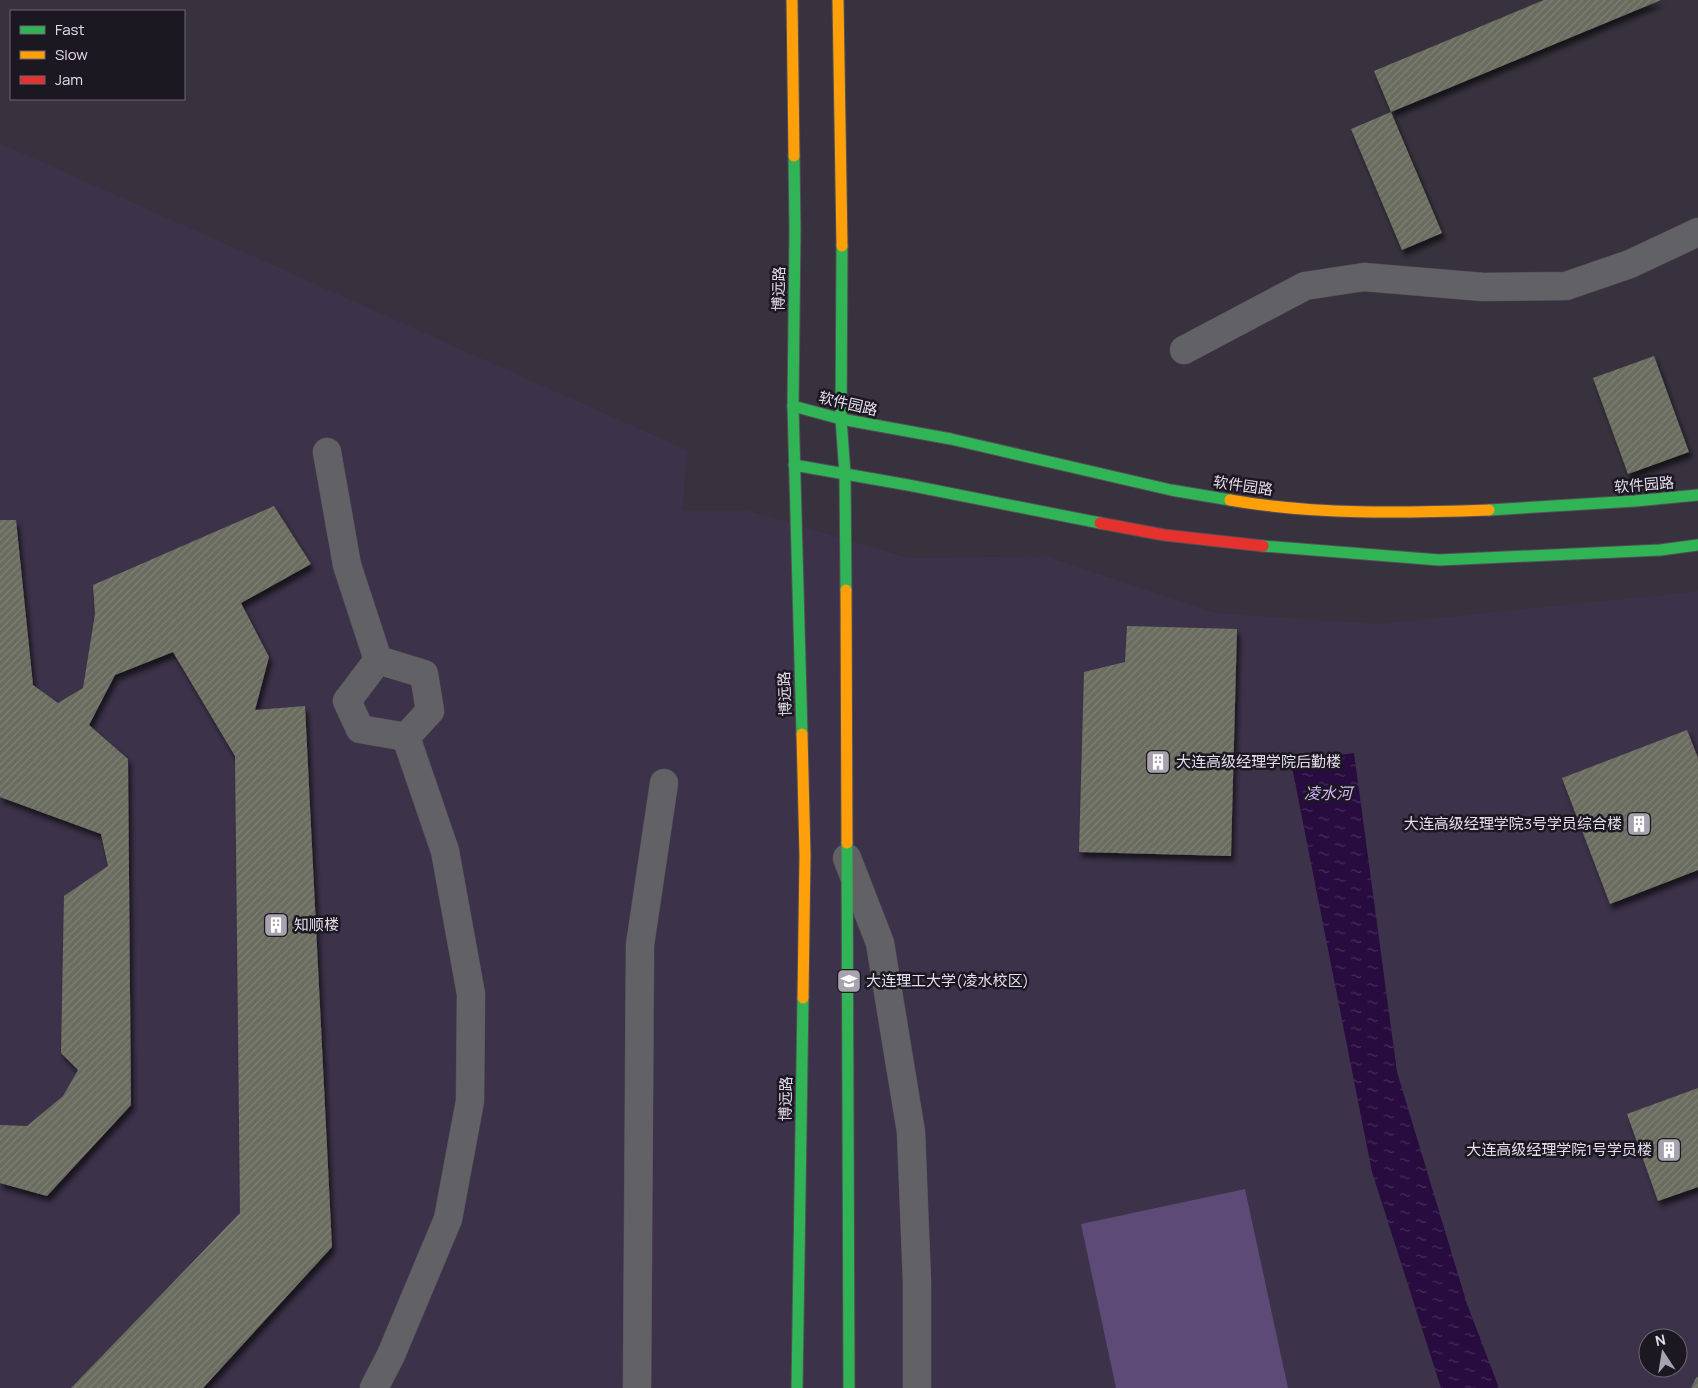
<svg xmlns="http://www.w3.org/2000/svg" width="1698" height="1388" font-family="Manrope,'Noto Sans SC',sans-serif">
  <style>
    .built { fill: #3c3249; fill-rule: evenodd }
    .pitch { fill: #5e4a76 }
    .water { fill: url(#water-ripples) }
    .building { fill: url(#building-hatch); filter: url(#shadow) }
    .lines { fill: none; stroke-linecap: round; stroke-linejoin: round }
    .street-casing { stroke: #534e58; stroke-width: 29 }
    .fast-casing { stroke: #534e58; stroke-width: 13 }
    .slow-casing { stroke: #534e58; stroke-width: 13 }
    .jam-casing { stroke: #534e58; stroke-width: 13 }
    .street { stroke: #626165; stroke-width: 28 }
    .fast { stroke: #30b455; stroke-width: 11 }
    .slow { stroke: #ff9f0a; stroke-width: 11 }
    .jam { stroke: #e5322d; stroke-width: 11 }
    .labels { text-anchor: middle; stroke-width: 5; stroke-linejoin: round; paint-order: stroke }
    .street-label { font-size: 15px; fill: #e3deea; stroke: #1c1821 }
    .poi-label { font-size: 15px; fill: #e3deea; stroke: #1c1821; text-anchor: start }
    .water-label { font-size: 16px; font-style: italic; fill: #d1b6f5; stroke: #1c1821 }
  </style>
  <defs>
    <pattern id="water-ripples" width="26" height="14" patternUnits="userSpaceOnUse" patternTransform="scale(1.25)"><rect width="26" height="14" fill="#280b3f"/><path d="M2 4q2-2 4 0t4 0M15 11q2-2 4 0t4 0" fill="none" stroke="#472e5b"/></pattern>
    <pattern id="building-hatch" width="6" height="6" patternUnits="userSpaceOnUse" patternTransform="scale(1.25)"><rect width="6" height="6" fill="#6a6c5f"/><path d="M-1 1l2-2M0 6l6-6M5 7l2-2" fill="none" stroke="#7f8176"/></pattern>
    <filter id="shadow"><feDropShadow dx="3" dy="5.5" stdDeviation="2.5" flood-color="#0009"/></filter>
  </defs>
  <rect width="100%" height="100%" fill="#37323d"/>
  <!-- built -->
  <path class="built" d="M0,143L687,450L683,511H749L909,558L1045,556L1215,613L1379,624L1698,591V1388H0ZM1648,1338H1678V1368H1648Z"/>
  <!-- pitch -->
  <polygon class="pitch" points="1245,1189 1288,1388 1116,1388 1081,1224"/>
  <!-- water -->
  <polygon class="water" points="1354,753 1397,1072 1467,1304 1499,1388 1441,1388 1372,1172 1291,762"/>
  <!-- building -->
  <g class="building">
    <polygon points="1544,0 1661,0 1391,112 1374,71"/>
    <polygon points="1391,112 1442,233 1402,250 1351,129"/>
    <polygon points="1654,356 1689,452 1628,474 1593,378"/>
    <polygon points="274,506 311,564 241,603 269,657 255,710 305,706 332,1247 203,1388 71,1388 240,1213 235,756 173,652 115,675 89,725 128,759 131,1105 47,1196 0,1183 0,1125 27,1126 63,1096 78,1070 61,1053 64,896 108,866 101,834 0,797 0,520 16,520 33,685 58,703 83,688 95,614 93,585"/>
    <polygon points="1127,626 1237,629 1231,856 1079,852 1084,672 1125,662"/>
    <polygon points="1687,730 1698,758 1698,870 1610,904 1562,778"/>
    <polygon points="1698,1088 1698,1187 1658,1201 1627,1114"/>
    <polygon points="1698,1377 1698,1388 1691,1388 1696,1378"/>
  </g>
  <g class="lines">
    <defs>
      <g id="street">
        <polyline points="1184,350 1305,286 1364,277 1483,287 1566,286 1630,264 1698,232"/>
        <polyline points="327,452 347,565 378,660"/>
        <polygon points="378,660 424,674 430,711 406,737 360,729 347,701"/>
        <polyline points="847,858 880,943 911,1132 917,1282 917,1388"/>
        <polyline points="374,1388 391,1355 448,1219 470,1101 471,994 445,851 406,737"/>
        <polyline points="637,1388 640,945 664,783"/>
      </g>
      <g id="fast">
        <polyline points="794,156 795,231 793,406 802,734"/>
        <polyline points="842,246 841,419 845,474 846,590"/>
        <polyline points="793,406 841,419 951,439 1171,490 1230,500"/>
        <polyline points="794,465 908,485 1100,523"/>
        <polyline points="1489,510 1635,501 1698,495"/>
        <polyline points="1263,546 1439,560 1660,550 1698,545"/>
        <polyline points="847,843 849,1388"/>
        <polyline points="797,1388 803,998"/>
      </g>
      <g id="slow">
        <polyline points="792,0 794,156"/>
        <polyline points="838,0 842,246"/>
        <path d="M1230,500C1314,515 1404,513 1489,510"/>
        <polyline points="846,590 847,843"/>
        <polyline points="802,734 805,855 803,998"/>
      </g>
      <polyline id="jam" points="1100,523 1164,535 1263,546"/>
    </defs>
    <!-- street casing -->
    <use href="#street" class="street-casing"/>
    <!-- fast casing -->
    <use href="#fast" class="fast-casing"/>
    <!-- slow casing -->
    <use href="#slow" class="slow-casing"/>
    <!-- jam casing -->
    <use href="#jam" class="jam-casing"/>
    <!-- street -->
    <use href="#street" class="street"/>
    <!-- fast -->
    <use href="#fast" class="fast"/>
    <!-- slow -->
    <use href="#slow" class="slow"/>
    <!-- jam -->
    <use href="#jam" class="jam"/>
  </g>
  <!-- icons -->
  <defs>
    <symbol id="building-square" viewBox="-11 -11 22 22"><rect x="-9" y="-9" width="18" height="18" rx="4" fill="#a7a2ad" stroke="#1c1821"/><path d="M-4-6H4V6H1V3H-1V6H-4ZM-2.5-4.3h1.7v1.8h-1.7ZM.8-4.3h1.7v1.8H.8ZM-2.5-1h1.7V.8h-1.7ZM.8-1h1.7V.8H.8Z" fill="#fff"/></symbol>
    <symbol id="university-square" viewBox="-11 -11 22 22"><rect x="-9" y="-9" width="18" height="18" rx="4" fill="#a7a2ad" stroke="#1c1821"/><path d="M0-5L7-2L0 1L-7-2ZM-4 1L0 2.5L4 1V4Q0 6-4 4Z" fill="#fff"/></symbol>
  </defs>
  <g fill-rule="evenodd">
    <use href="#building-square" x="1144" y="748" width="28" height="28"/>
    <use href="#building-square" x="1625" y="810" width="28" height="28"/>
    <use href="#building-square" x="262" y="911" width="28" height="28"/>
    <use href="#university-square" x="835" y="967" width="28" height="28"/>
    <use href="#building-square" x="1655" y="1136" width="28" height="28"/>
  </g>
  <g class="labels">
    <!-- street labels -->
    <g class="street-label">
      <text transform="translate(779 289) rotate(-89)" y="5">博远路</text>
      <text transform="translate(848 404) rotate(13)" y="5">软件园路</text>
      <text transform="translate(1644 485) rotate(-5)" y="5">软件园路</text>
      <text transform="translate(1243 486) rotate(8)" y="5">软件园路</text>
      <text transform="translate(785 694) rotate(-92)" y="5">博远路</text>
      <text transform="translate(786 1099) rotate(-89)" y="5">博远路</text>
    </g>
    <!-- poi labels -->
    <g class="poi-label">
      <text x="1176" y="767">大连高级经理学院后勤楼</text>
      <text x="1622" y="829" text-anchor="end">大连高级经理学院3号学员综合楼</text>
      <text x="294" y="930">知顺楼</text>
      <text x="866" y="986">大连理工大学(凌水校区)</text>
      <text x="1652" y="1155" text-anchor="end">大连高级经理学院1号学员楼</text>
    </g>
    <!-- water labels -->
    <g class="water-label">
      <text x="1328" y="799">凌水河</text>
    </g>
  </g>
  <!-- legend -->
  <rect x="10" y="10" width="175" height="90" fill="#1c1821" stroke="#6c6771"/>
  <rect x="20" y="26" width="25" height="8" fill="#30b455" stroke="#6c6771"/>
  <text x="55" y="35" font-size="15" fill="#e3deea">Fast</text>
  <rect x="20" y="51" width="25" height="8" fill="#ff9f0a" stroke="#6c6771"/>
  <text x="55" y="60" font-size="15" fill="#e3deea">Slow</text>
  <rect x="20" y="76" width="25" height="8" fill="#e5322d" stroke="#6c6771"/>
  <text x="55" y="85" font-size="15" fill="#e3deea">Jam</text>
  <!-- north arrow -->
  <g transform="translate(1663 1353) rotate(348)"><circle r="24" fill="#1c1821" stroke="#6c6771"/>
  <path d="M0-4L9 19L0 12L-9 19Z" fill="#a7a2ad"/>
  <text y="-8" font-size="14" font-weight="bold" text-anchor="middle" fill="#e3deea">N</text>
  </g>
</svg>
